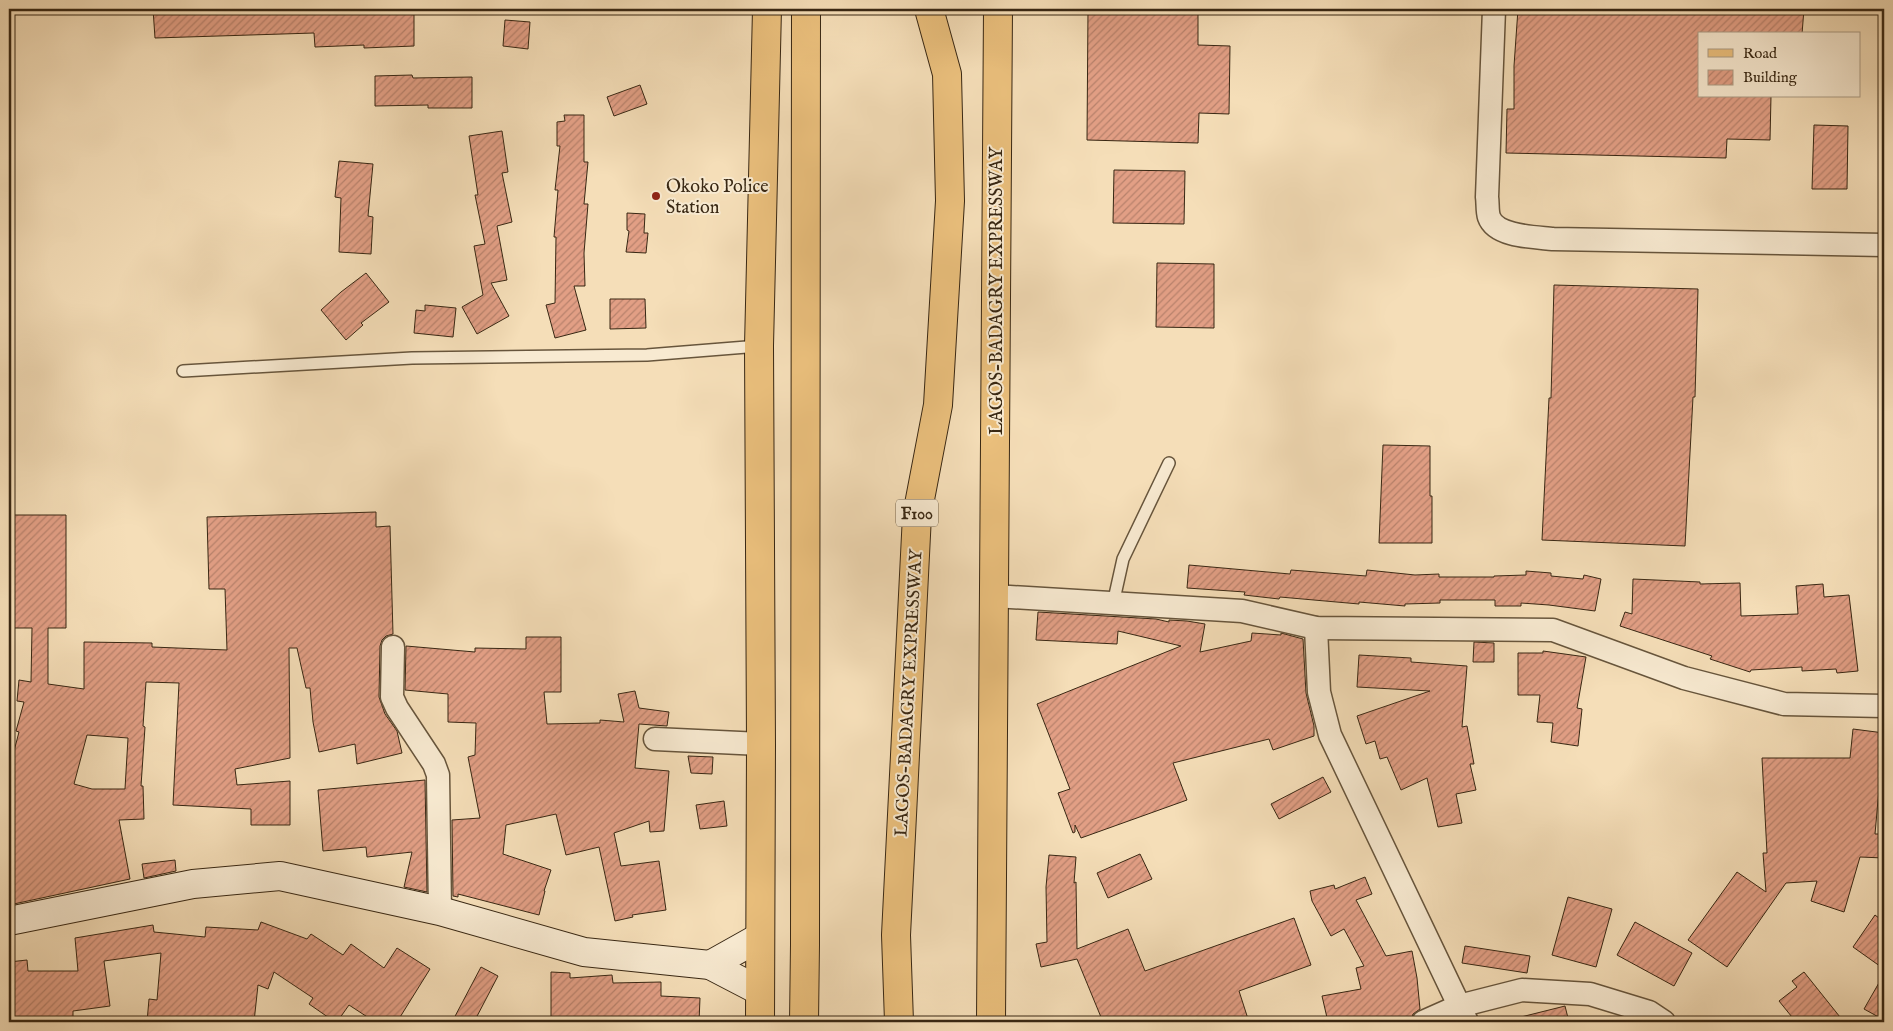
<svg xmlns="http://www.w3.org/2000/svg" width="1893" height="1031" font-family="'IM FELL English',serif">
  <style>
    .building { fill: url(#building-hatch); stroke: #382713; fill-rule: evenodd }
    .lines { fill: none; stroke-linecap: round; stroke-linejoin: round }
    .service-casing { stroke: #67553c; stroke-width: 14 }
    .minor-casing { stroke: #67553c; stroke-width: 25 }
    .secondary-casing { stroke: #382713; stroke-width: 30 }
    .primary-casing { stroke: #382713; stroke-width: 30 }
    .trunk-casing { stroke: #382713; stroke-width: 30 }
    .service { stroke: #f8ead1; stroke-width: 11 }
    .minor { stroke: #f8ead1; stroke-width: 22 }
    .secondary { stroke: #f8ead1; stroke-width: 28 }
    .primary { stroke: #eabf7c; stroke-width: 28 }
    .trunk { stroke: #eabf7c; stroke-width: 28 }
    .poi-dot { fill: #8f2418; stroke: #f8ead1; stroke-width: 2 }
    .labels { text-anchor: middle; stroke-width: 4; stroke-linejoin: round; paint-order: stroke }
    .shield { fill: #f8ead1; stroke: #72624c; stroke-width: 1 }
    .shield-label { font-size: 16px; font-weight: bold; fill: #382713 }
    .poi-label { font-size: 18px; fill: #382713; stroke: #f8ead1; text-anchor: start }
    .street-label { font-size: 18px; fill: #382713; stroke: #f8ead1 }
  </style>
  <defs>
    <pattern id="building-hatch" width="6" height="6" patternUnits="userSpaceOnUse" patternTransform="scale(1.25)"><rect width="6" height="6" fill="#e29f85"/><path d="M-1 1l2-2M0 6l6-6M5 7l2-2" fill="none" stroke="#b8826c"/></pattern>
  </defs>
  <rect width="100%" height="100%" fill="#f5deb8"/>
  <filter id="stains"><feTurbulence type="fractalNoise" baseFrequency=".004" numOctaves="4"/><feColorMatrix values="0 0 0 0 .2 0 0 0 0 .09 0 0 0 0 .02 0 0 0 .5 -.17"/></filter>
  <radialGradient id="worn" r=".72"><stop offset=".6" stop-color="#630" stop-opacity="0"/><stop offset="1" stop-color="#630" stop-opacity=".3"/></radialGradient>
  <!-- building -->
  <g class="building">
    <polygon points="153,9 414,9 414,46 364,48 364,45 315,47 314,33 155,38"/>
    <polygon points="1088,9 1198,9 1198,45 1230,46 1229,114 1199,113 1198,143 1087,140"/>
    <polygon points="1518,9 1804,9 1802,34 1699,34 1699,96 1771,96 1770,140 1727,139 1726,158 1506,153 1507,109 1514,109 1514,66"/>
    <polygon points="505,20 530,22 528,49 503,46"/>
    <polygon points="412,75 413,78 472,77 472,108 428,108 428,105 375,106 375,76"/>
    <polygon points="640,85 647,104 614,116 607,97"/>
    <polygon points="564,115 584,115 584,162 588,162 584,204 588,204 584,253 585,286 574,286 586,330 555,338 546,305 555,303 556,237 554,237 558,190 555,190 560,146 557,146 557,122 565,121"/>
    <polygon points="1814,125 1848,126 1847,189 1812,189"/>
    <polygon points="502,131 508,172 502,173 512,222 497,226 507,280 491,283 509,316 477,334 462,307 483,295 474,246 485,244 475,195 478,195 469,136"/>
    <polygon points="339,161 373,164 368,216 373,217 371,254 339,252 341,198 335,197"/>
    <polygon points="1114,170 1185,171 1184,224 1113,223"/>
    <polygon points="627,213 645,214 644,233 648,233 646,253 626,252 629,231 627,230"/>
    <polygon points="1157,263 1214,264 1214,328 1156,327"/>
    <polygon points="366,273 389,302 361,323 363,325 346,340 321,310 341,292"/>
    <polygon points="1554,285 1698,289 1695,397 1693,397 1685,546 1542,540 1549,398 1551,398"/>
    <polygon points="610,299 645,299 646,328 610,329"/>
    <polygon points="425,305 456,308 453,337 414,333 416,310 425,311"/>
    <polygon points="1383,445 1430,446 1430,496 1432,496 1432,543 1379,543"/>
    <path d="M376,512V527L390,526L393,634L386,636L382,640L380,646L379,697L385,714L397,731L402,753L357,764L355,744L319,752L313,722L310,688H306L297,648H289L290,758L235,769L237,785L290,781V825H251V809L173,805L179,683L146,682L143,726L145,727L141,786H143L144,819L119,820L130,879L9,905V770L19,732L16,731L24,702L17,701L19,680L31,682L32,628H9V515H66V628H48V684L84,689V642L152,643V647L227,650L225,589H209L207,517ZM87,735L128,738L125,789H92L74,784Z"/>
    <polygon points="1189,565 1290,574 1291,570 1366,576 1367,570 1415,575 1439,574 1439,577 1494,577 1494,576 1526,575 1526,571 1551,573 1551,576 1583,579 1584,575 1601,579 1595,611 1549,605 1521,603 1521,606 1495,606 1495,600 1440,600 1440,603 1405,604 1405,606 1359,602 1359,604 1280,597 1279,599 1244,595 1245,592 1187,588"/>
    <polygon points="1633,579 1700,582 1700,584 1740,583 1741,616 1798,614 1796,586 1823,584 1824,597 1849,595 1858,671 1837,673 1836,669 1802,671 1802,667 1751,670 1750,672 1710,659 1712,656 1620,626 1625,612 1632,614"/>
    <polygon points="1038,612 1156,619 1169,622 1169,620 1187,621 1205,624 1200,652 1251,641 1252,633 1281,635 1281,633 1303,639 1306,693 1314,726 1314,736 1273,750 1269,739 1173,763 1187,800 1081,838 1075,825 1075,832 1073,833 1058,793 1070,789 1037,704 1181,646 1118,631 1117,644 1036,640"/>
    <polygon points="526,637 561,637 561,692 544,692 547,724 600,723 600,720 624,722 618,694 635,691 639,708 669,712 667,726 639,724 635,768 669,771 664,831 650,832 649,821 614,833 621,866 659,861 666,910 632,915 633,917 615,921 599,847 566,855 556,814 506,825 503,854 551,870 544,891 545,891 539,915 458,894 458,897 453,896 452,820 480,818 468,757 475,755 476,723 448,722 448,694 405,690 406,646 475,652 475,648 526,649"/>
    <polygon points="1474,642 1494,643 1494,662 1473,662"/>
    <polygon points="1543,651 1586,657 1577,708 1582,709 1578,746 1551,742 1553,723 1537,722 1540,695 1518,695 1518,653 1543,653"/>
    <polygon points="1359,655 1411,658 1411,662 1467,666 1462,727 1467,726 1474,764 1470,764 1476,790 1456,794 1462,823 1438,827 1427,778 1401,790 1387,757 1380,759 1375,741 1366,744 1357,716 1430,691 1357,687"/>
    <polygon points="1853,729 1884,733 1875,834 1884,834 1884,858 1860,857 1844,912 1811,901 1817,881 1786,883 1727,967 1688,940 1737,872 1766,892 1763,853 1767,853 1762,758 1850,758"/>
    <polygon points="688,756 713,757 712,774 691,773"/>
    <polygon points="1323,777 1331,792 1279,819 1271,804"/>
    <polygon points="425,780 427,892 404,887 412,852 367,857 366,847 323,851 318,790"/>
    <polygon points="724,801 727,826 700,829 696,805"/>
    <polygon points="1140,854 1152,879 1108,898 1097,873"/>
    <polygon points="1049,855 1076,857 1074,883 1076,882 1077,949 1128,929 1145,971 1294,918 1311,965 1239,991 1249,1022 1103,1022 1077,959 1041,967 1036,944 1047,942 1046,887"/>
    <polygon points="175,860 176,871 144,878 142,864"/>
    <polygon points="1365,877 1372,894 1356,900 1386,956 1412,951 1417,978 1420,1009 1413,1014 1410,1022 1328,1022 1322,996 1361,989 1356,968 1364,966 1344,929 1331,936 1312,901 1310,891 1334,885 1335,889"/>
    <polygon points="1568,897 1612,909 1596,967 1552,955"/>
    <polygon points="1875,915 1884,922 1884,969 1853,947"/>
    <polygon points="261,922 307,939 311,934 343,955 351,944 384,968 397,948 430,969 397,1022 375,1022 349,1005 337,1022 335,1022 309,1004 313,998 274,972 268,989 258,985 254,1022 147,1022 149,999 157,1000 161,953 104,961 110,1006 73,1011 73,1022 9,1022 9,962 27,960 28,971 78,971 75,938 153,925 154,932 205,937 206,927 258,930"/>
    <polygon points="1635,922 1692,953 1674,986 1617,955"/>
    <polygon points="1465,946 1530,956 1527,973 1462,963"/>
    <polygon points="481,967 498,976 474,1022 452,1022"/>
    <polygon points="551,972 570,973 570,978 612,975 613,983 661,982 661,996 700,998 699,1022 584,1022 584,1017 551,1017"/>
    <polygon points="1804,972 1844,1022 1796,1022 1779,1001 1797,987 1792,981"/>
    <polygon points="1884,974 1884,1020 1864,1009"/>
    <polygon points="1565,1006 1569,1022 1522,1022 1521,1017"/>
  </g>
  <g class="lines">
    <defs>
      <g id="service">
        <polyline points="183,371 412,358 647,355 759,346"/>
        <polyline points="1113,604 1123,559 1169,463"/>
      </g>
      <g id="minor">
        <path d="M1494,9L1487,197C1488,203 1487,211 1489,217C1496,237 1535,237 1553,239L1884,245"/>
        <polyline points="994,596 1242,611 1316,628 1553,630 1684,678 1784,704 1884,706"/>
        <polyline points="1316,628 1319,692 1330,735 1467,1022"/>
        <polyline points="393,647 392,697 397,708 434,764 438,775 440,911"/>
        <polyline points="655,739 761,744"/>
        <polyline points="1423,1022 1459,1006 1522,990 1590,994 1649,1012 1664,1022"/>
      </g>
      <g id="secondary">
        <polyline points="9,921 193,884 280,876 440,911 584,952 710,965 760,991"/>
        <polyline points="710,965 760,937"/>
      </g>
      <g id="primary">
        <polyline points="760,1022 761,744 759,346 767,9"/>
        <polyline points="991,1022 998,9"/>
      </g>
      <g id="trunk">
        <polyline points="804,1022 805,945 806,9"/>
        <polyline points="899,1022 896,935 917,515 938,405 950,201 947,74 929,9"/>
      </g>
    </defs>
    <!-- service casing -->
    <use href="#service" class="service-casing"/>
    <!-- minor casing -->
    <use href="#minor" class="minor-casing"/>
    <!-- secondary casing -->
    <use href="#secondary" class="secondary-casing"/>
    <!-- primary casing -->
    <use href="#primary" class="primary-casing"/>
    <!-- trunk casing -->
    <use href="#trunk" class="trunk-casing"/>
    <!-- service -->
    <use href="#service" class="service"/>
    <!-- minor -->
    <use href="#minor" class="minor"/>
    <!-- secondary -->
    <use href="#secondary" class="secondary"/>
    <!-- primary -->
    <use href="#primary" class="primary"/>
    <!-- trunk -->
    <use href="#trunk" class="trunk"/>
  </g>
  <!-- markers -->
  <circle class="poi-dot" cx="656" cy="196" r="5"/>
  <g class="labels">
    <!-- shield labels -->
    <rect class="shield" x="896" y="499.5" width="42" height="27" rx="4"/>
    <g class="shield-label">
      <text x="917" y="519">F100</text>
    </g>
    <!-- poi labels -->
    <g class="poi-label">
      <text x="666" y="192">Okoko Police<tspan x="666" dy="21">Station</tspan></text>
    </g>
    <!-- street labels -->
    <g class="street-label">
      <text transform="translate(996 291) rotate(-90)" y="6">LAGOS-BADAGRY EXPRESSWAY</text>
      <text transform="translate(908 693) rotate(-87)" y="6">LAGOS-BADAGRY EXPRESSWAY</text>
    </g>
  </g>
  <!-- margin -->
  <rect width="1893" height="1031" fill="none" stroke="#f5deb8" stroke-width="30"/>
  <rect x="10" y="10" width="1873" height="1011" fill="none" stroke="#382713" stroke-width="2.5"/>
  <rect x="15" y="15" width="1863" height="1001" fill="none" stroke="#382713"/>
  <!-- legend -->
  <rect x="1698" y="32" width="162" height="65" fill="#f8ead1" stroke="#ab9c85"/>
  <rect x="1708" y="49" width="25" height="8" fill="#eabf7c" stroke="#ab9c85"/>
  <text x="1743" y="58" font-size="15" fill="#382713">Road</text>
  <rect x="1708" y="70" width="25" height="15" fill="url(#building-hatch)" stroke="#ab9c85"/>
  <text x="1743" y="82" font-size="15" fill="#382713">Building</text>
  <rect width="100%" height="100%" filter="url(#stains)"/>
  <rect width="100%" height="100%" fill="url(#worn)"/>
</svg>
